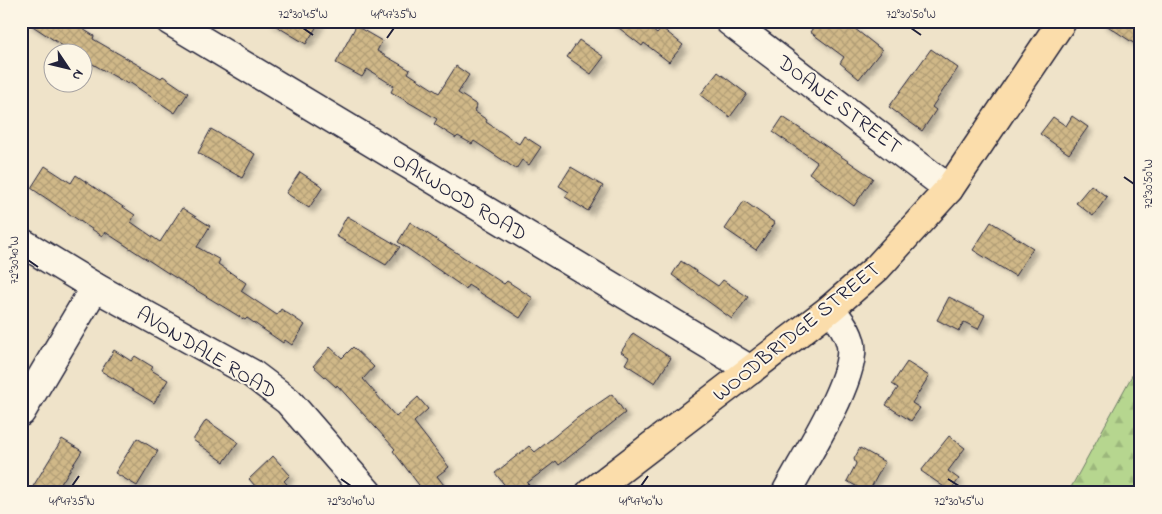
<svg xmlns="http://www.w3.org/2000/svg" width="1162" height="514" font-family="'Indie Flower',sans-serif">
  <style>
    .forest { fill: url(#forest-firs); stroke: #6c7c65 }
    .building { fill: url(#building-cross-hatch); stroke: #22223b; filter: url(#shadow) }
    .lines { fill: none; stroke-linecap: round; stroke-linejoin: round }
    .minor-casing { stroke: #22223b; stroke-width: 31 }
    .major-casing { stroke: #22223b; stroke-width: 31 }
    .minor { stroke: #fcf5e5; stroke-width: 28 }
    .major { stroke: #fbddab; stroke-width: 28 }
    .ticks { fill: none; stroke: #22223b; stroke-width: 2 }
    .labels { text-anchor: middle; stroke-width: 4; stroke-linejoin: round; paint-order: stroke }
    .street-label { font-size: 21px; fill: #22223b; stroke: #fcf5e5 }
    .neatline { fill: none; stroke: #22223b; stroke-width: 2 }
    .ticks-label { font-size: 12px; text-anchor: middle; fill: #22223b }
  </style>
  <defs>
    <pattern id="forest-firs" width="22" height="20" patternUnits="userSpaceOnUse" patternTransform="scale(1.25)"><rect width="22" height="20" fill="#b6d68f"/><path d="M5 1l3.5 6h-7zM16 11l3.5 6h-7z" fill="#9cb77c"/></pattern>
    <pattern id="building-cross-hatch" width="8" height="8" patternUnits="userSpaceOnUse" patternTransform="scale(1.25)"><rect width="8" height="8" fill="#d0b888"/><path d="M0 0l8 8M0 8l8-8" fill="none" stroke="#b29e76"/></pattern>
    <filter id="shadow"><feDropShadow dx="4.5" dy="4.5" stdDeviation="2.5" flood-color="#0004"/></filter>
  </defs>
  <rect width="100%" height="100%" fill="#efe3c9"/>
  <filter id="ink" filterUnits="userSpaceOnUse"><feTurbulence type="fractalNoise" baseFrequency=".02" numOctaves="2"/><feDisplacementMap in="SourceGraphic" scale="10" xChannelSelector="R" yChannelSelector="G"/><feConvolveMatrix kernelMatrix="1 2 1 2 8 2 1 2 1" color-interpolation-filters="sRGB"/></filter>
  <g filter="url(#ink)">
    <!-- forest -->
    <polygon class="forest" points="1141,359 1141,493 1068,493"/>
    <!-- building -->
    <g class="building">
      <polygon points="25,21 70,21 94,36 93,39 161,78 163,76 188,93 175,113 129,82 128,84 82,58 82,52 72,52"/>
      <polygon points="268,21 320,21 306,44"/>
      <polygon points="610,21 641,21 657,34 662,28 683,45 669,62 644,43 642,46"/>
      <polygon points="818,21 845,21 882,50 859,79 840,63 844,57 810,32"/>
      <polygon points="1100,21 1141,21 1141,48"/>
      <polygon points="356,26 382,41 377,51 410,70 408,73 439,93 456,66 469,75 458,93 477,105 474,111 487,120 486,122 519,144 524,136 541,147 529,165 522,160 516,169 474,141 472,144 458,136 456,138 434,124 437,119 391,92 394,86 367,69 362,77 336,63"/>
      <polygon points="579,40 604,57 591,74 567,57"/>
      <polygon points="931,49 958,68 932,107 936,110 922,131 889,107"/>
      <polygon points="718,72 747,94 730,117 700,95"/>
      <polygon points="1072,116 1088,127 1069,154 1040,134 1053,117 1066,126"/>
      <polygon points="783,117 873,178 854,206 809,173 817,162 773,132"/>
      <polygon points="211,129 255,154 242,178 198,153"/>
      <polygon points="45,166 71,183 76,175 135,215 131,222 160,242 182,208 210,226 197,247 220,260 218,264 246,283 241,291 277,315 281,309 305,325 292,345 285,340 283,343 247,318 245,320 168,273 105,232 102,236 31,188"/>
      <polygon points="571,167 603,186 588,211 565,197 569,192 559,186"/>
      <polygon points="300,172 323,187 309,208 286,193"/>
      <polygon points="1091,185 1107,197 1093,216 1076,203"/>
      <polygon points="744,201 775,223 756,250 725,229"/>
      <polygon points="347,216 400,247 386,265 336,236"/>
      <polygon points="410,222 504,284 507,281 533,298 520,318 468,285 466,289 398,242"/>
      <polygon points="991,222 1033,248 1015,276 973,250"/>
      <polygon points="681,261 718,286 723,280 748,297 732,319 672,275"/>
      <polygon points="949,297 985,315 978,329 964,322 959,331 937,320"/>
      <polygon points="633,333 671,358 655,383 625,364 629,357 621,352"/>
      <polygon points="330,347 342,358 353,347 374,367 363,379 396,417 418,397 428,409 414,422 449,467 437,476 450,493 425,493 393,451 395,449 337,385 336,387 313,366"/>
      <polygon points="114,350 131,361 135,356 153,367 151,370 168,380 154,403 101,371"/>
      <polygon points="907,362 929,376 912,403 920,408 911,421 886,405 898,388 892,384"/>
      <polygon points="612,394 625,413 559,465 556,461 527,483 529,485 520,493 511,493 495,473 529,446 535,452 577,418"/>
      <polygon points="206,420 238,442 224,462 193,440"/>
      <polygon points="949,436 965,448 948,471 959,479 950,491 921,471"/>
      <polygon points="137,438 158,451 137,486 115,473"/>
      <polygon points="62,439 82,451 55,493 29,493"/>
      <polygon points="860,448 885,462 868,493 847,481 856,464 854,459"/>
      <polygon points="273,456 290,475 284,481 295,493 261,493 249,479"/>
    </g>
    <g class="lines">
      <defs>
        <g id="minor">
          <polyline points="170,21 751,370"/>
          <polyline points="729,21 949,189"/>
          <polyline points="21,242 95,287 251,373 288,401 368,493"/>
          <polyline points="21,412 95,287"/>
          <path d="M786,493C803,460 856,380 851,345C848,330 839,320 830,309"/>
        </g>
        <polyline id="major" points="590,493 830,309 877,268 949,189 1062,21"/>
      </defs>
      <!-- minor casing -->
      <use href="#minor" class="minor-casing"/>
      <!-- major casing -->
      <use href="#major" class="major-casing"/>
      <!-- minor -->
      <use href="#minor" class="minor"/>
      <!-- major -->
      <use href="#major" class="major"/>
    </g>
  </g>
  <!-- ticks -->
  <path class="ticks" d="M303,28L313,35M911,28L921,35M387,38L394,28M1124,177L1134,184M28,260L38,267M341,479L351,486M948,479L959,486M72,486L79,476M641,486L648,476"/>
  <g class="labels">
    <!-- street labels -->
    <g class="street-label">
      <text transform="translate(840 104) rotate(37)" y="7">DOANE STREET</text>
      <text transform="translate(460 196) rotate(31)" y="7">OAKWOOD ROAD</text>
      <text transform="translate(796 331) rotate(-39)" y="7">WOODBRIDGE STREET</text>
      <text transform="translate(207 352) rotate(31)" y="7">AVONDALE ROAD</text>
    </g>
  </g>
  <!-- margin -->
  <rect width="1162" height="514" fill="none" stroke="#fcf5e5" stroke-width="55"/>
  <!-- north arrow -->
  <g transform="translate(68 68) rotate(125)"><circle r="24" fill="#fcf5e5" stroke="#a5a1a1"/>
  <path d="M0-4L9 19L0 12L-9 19Z" fill="#22223b"/>
  <text y="-8" font-size="14" font-weight="bold" text-anchor="middle" fill="#22223b">N</text>
  </g>
  <rect x="28" y="28" width="1106" height="458" class="neatline"/>
  <g class="ticks-label">
    <text x="303" y="18">72°30'45"W</text>
    <text x="394" y="18">41°47'35"N</text>
    <text x="911" y="18">72°30'50"W</text>
    <text transform="translate(1148 184) rotate(-90)" y="4">72°30'50"W</text>
    <text transform="translate(14 260) rotate(-90)" y="4">72°30'40"W</text>
    <text x="72" y="505">41°47'35"N</text>
    <text x="351" y="505">72°30'40"W</text>
    <text x="641" y="505">41°47'40"N</text>
    <text x="959" y="505">72°30'45"W</text>
  </g>
</svg>
